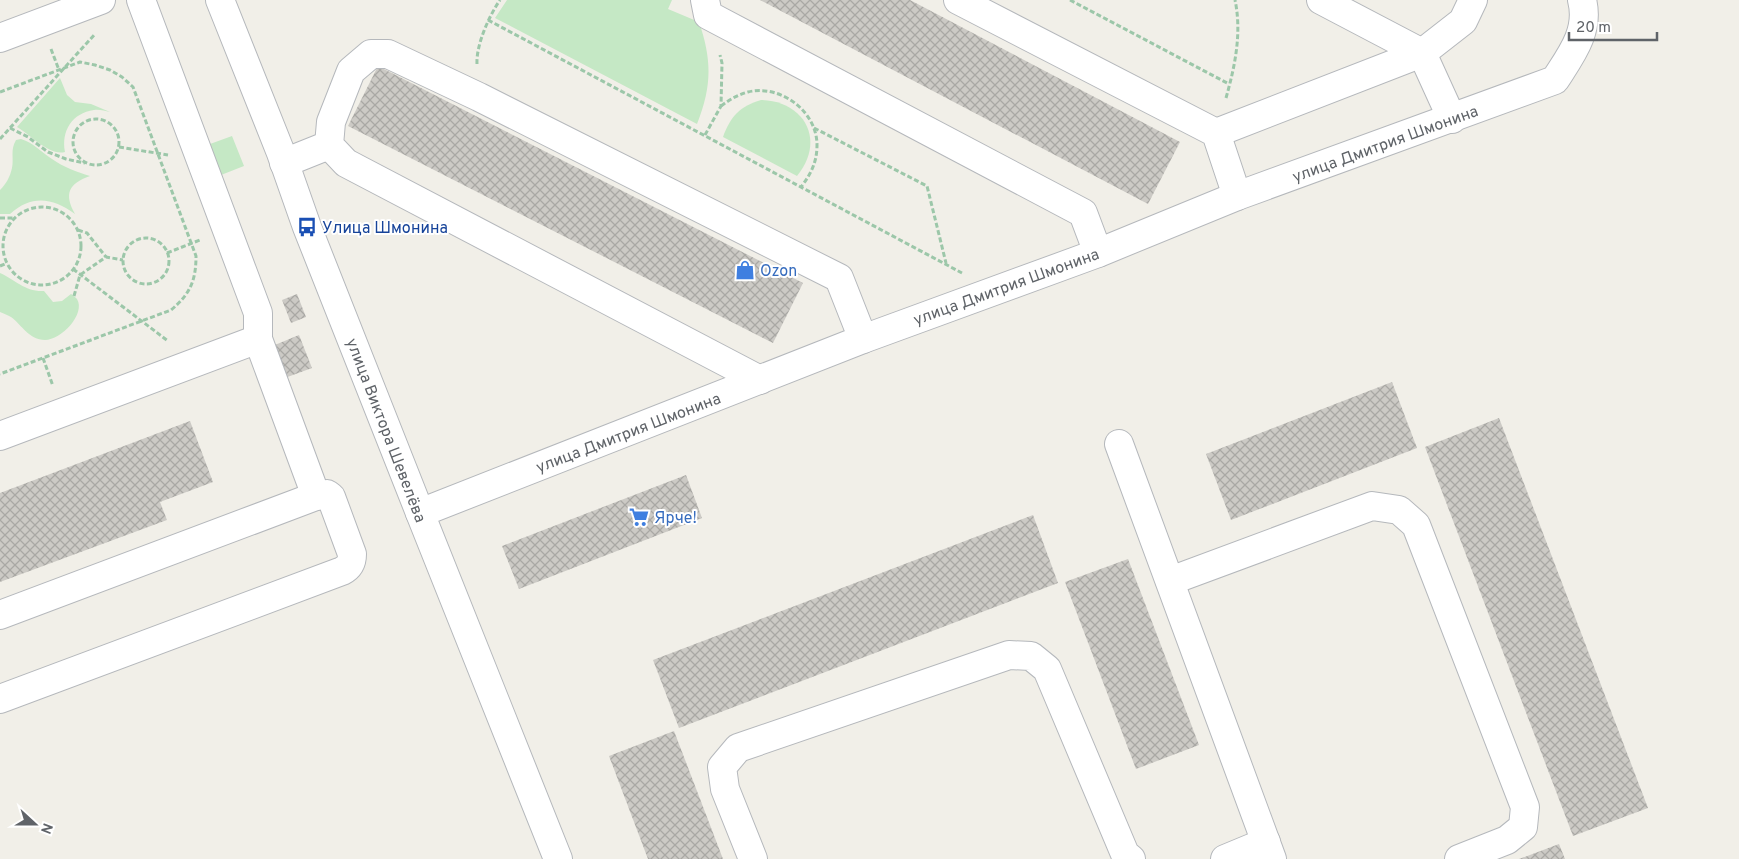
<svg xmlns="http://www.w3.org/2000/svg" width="1739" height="859" font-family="Overpass,sans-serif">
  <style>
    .park { fill: #c5e8c5 }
    .building { fill: url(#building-cross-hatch) }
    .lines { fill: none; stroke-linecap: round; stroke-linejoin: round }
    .minor-casing { stroke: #b5b8bc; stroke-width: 30 }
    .path { stroke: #9cc7a9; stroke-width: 3; stroke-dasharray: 5 2.5; stroke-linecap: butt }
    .minor { stroke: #fff; stroke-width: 28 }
    .labels { text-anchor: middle; stroke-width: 4; stroke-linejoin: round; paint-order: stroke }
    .street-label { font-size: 16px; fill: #5f6368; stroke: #fff }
    .transit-label { font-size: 16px; fill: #164399; stroke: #fff; text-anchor: start }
    .shop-label { font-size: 16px; fill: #366cbe; stroke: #fff; text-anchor: start }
  </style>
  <defs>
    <pattern id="building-cross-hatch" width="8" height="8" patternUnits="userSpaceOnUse" patternTransform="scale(1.25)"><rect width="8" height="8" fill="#cccac5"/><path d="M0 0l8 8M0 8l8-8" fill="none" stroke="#a9a8a4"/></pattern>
  </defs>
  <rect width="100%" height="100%" fill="#f1efe8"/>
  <!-- park -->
  <g class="park">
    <path d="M507,0H672L668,9L699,22C712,60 712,86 697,124L495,18Z"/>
    <path d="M60,78L67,95L75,102L91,104L110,112C105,111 99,109 94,110C72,113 61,131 65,152C49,156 31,135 17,127Z"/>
    <path d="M761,100C805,101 826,141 797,176L723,137C730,117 740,106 761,100Z"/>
    <polygon points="232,136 244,166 221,175 210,144"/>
    <path d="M21,139C34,143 41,152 52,159C63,167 77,172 90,176C68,184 64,194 75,214C53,198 32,194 10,214H0V190C6,184 10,177 12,168C14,158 10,150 16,140Z"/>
    <path d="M0,273C16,280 25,292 44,291L53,302L62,301L71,294C73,295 75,297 77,299C86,314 61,340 45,340C29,340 22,325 11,317C8,315 4,314 0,312Z"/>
  </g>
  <!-- building -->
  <g class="building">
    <polygon points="760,0 910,0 1180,142 1148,204"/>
    <polygon points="378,66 803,283 773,343 348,126"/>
    <polygon points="297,294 306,317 291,323 282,300"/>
    <polygon points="299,335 312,368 282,379 270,347"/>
    <polygon points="1392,382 1417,448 1231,520 1206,454"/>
    <polygon points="1499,418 1648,808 1573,836 1425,447"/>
    <polygon points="190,421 213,482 160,502 167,520 0,582 0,493"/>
    <polygon points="686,475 702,518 519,589 502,546"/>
    <polygon points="1033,515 1058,583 679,728 653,660"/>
    <polygon points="1128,559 1199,745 1136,769 1065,582"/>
    <polygon points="674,731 692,778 723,859 648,859 609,756"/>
    <polygon points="1559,844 1565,859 1519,859"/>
  </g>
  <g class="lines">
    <defs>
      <g id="minor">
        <polyline points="220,0 281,153 307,227 420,513 558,859"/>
        <polyline points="705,0 708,15 1083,213 1098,253"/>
        <polyline points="958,0 1216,133 1237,196"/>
        <polyline points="0,38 101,0"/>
        <polyline points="1452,119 1422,53 1463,21 1473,0"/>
        <polyline points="1216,133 1422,53 1321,0"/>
        <polyline points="284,163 329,145"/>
        <polyline points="760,380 346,163 329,145 331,122 351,71 371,54 388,54 479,97 839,278 863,339"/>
        <polyline points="0,436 258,339"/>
        <polyline points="1119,444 1272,859"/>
        <path d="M420,513L863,339L1098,253L1237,196L1555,80C1571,55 1590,31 1582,0"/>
        <polyline points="1170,581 1372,506 1399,510 1416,525 1525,807 1523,827 1507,840 1459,859"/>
        <polyline points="0,615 316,496"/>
        <path d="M0,699L342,571C350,567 352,562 352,554L331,497L327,494L316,496L258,339V313L141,0"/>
        <polyline points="753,859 725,789 722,767 738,748 1009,655 1031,656 1047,669 1125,854 1131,859"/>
        <polyline points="1225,859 1266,842"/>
      </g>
    </defs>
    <!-- minor casing -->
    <use href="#minor" class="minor-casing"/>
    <!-- path -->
    <g class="path">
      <polyline points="1070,0 1229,84"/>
      <polyline points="488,20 962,273"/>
      <polyline points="51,49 59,70"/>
      <path d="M477,64C476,45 489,16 500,0"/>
      <path d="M0,92L80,62L95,65L110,70L122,77L133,87L196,256C196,281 190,294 171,310L0,374"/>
      <path d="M1226,98C1235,66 1242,33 1235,0"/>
      <path d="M721,106C729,100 737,95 748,92C780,84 817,111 817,145C817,162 811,174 801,187"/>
      <circle cx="96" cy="142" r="23"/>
      <polyline points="10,128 28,137 48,152 66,159 85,163"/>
      <polyline points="814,128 927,186 946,263"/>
      <polyline points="705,135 721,106 722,63 720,55"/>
      <polyline points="0,139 95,34"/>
      <polyline points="119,147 168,155"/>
      <circle cx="42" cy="246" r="39"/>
      <polyline points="0,218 14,218"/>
      <polyline points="78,230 87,233 106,257"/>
      <circle cx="146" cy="261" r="23"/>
      <polyline points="167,253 200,240"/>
      <polyline points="0,266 7,263"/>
      <polyline points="73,269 168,341"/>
      <polyline points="74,296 80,275 106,257 123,260"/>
      <polyline points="43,358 53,386"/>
    </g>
    <!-- minor -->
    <use href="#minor" class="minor"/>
  </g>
  <!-- icons -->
  <defs>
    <symbol id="bus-bare" viewBox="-9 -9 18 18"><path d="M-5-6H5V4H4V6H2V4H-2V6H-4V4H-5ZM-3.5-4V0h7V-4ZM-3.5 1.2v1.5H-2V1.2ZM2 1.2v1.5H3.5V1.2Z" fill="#1a4fb4" stroke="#fff" stroke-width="2.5" paint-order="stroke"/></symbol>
    <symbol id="shop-bare" viewBox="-9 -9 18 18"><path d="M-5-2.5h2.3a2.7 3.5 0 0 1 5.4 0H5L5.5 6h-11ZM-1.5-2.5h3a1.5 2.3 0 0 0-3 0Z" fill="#3f7fe0" stroke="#fff" stroke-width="2.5" paint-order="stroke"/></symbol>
    <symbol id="supermarket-bare" viewBox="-9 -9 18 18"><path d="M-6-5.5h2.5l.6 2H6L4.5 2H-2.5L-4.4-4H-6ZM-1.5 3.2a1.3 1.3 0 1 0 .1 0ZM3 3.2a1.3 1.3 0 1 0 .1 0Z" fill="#3f7fe0" stroke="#fff" stroke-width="2.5" paint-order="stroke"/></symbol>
  </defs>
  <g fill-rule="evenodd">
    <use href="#bus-bare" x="293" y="213" width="28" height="28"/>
    <use href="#shop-bare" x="731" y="256" width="28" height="28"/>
    <use href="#supermarket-bare" x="625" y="503" width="28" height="28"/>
  </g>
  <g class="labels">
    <!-- street labels -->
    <g class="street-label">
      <text transform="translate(1385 143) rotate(-20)" y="6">улица Дмитрия Шмонина</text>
      <text transform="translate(1006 286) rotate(-20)" y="6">улица Дмитрия Шмонина</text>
      <text transform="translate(387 430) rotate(69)" y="6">улица Виктора Шевелёва</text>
      <text transform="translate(628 432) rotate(-21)" y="6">улица Дмитрия Шмонина</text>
    </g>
    <!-- transit labels -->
    <g class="transit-label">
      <text x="322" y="233">Улица Шмонина</text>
    </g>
    <!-- shop labels -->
    <g class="shop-label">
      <text x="760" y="276">Ozon</text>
      <text x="654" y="523">Ярче!</text>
    </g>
  </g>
  <!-- north arrow -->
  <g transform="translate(35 824) rotate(111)" stroke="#ffffff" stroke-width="4" paint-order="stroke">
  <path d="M0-4L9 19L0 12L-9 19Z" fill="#5f6368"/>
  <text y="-8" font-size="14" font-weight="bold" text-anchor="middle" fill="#5f6368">N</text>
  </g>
  <!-- scale -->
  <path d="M1569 32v8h88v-8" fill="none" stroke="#5f6368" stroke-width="2.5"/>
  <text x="1576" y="32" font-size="15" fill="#5f6368" stroke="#ffffff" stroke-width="4" paint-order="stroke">20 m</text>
</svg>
